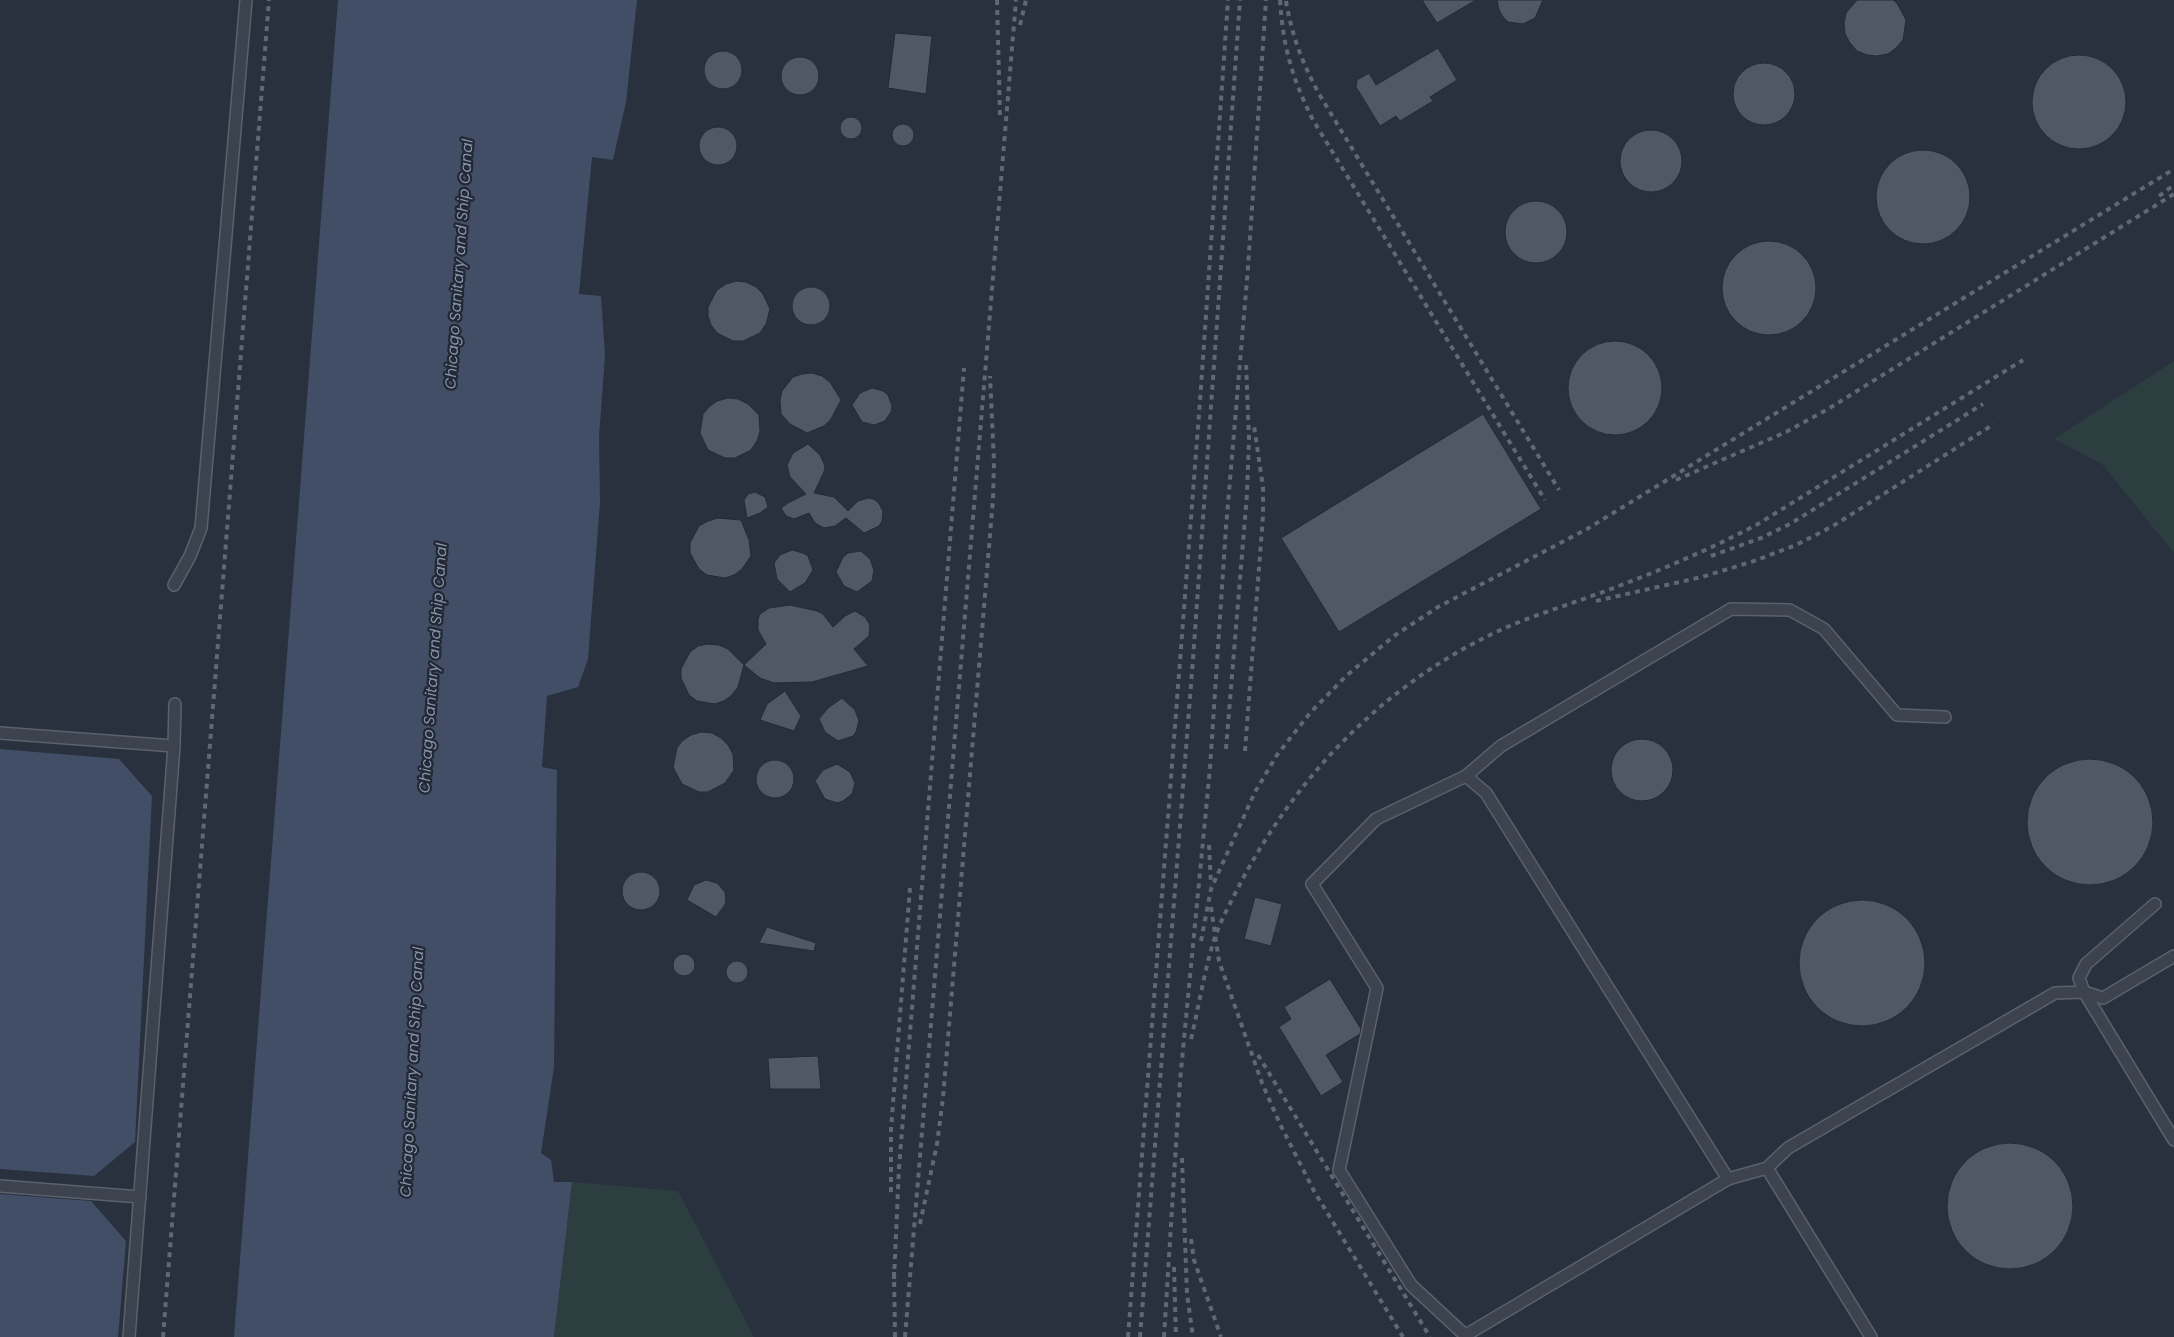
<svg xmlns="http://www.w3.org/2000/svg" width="2174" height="1337" font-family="Poppins,sans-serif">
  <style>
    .green { fill: #2c3e40 }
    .water { fill: #414e65 }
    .building { fill: #505866; stroke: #242a36 }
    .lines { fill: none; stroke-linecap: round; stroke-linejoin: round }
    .service-casing { stroke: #5b616c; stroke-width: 14 }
    .service { stroke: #3d434e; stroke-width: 11 }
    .rail { stroke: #606775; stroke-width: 4; stroke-dasharray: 5 5; stroke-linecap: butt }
    .labels { text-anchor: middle; stroke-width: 4.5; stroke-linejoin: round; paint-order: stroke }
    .water-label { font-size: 15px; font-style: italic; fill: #8694ac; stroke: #222834 }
  </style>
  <rect width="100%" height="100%" fill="#29313e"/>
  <!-- green -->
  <g class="green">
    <polygon points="2174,361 2174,553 2102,464 2054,439"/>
    <polygon points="572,1182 678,1191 754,1337 554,1337"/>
  </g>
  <!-- water -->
  <g class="water">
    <polygon points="338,0 637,0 626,102 613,160 592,157 579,294 601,296 605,355 599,437 600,502 588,659 578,687 547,696 542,767 557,770 554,1067 541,1153 551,1160 554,1182 572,1182 554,1337 234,1337"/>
    <polygon points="0,749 119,759 152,796 135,1142 94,1176 0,1169"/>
    <polygon points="0,1194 91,1201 126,1241 118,1337 0,1337"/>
  </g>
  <!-- building -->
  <g class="building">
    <polygon points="1422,0 1476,0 1437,23"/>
    <polygon points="1497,0 1543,0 1535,18 1523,24 1508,22 1503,17 1499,10"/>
    <polygon points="1857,0 1893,0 1897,3 1906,20 1903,40 1896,48 1888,54 1877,56 1867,55 1857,51 1850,43 1845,34 1844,23 1846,13"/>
    <polygon points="895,33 932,36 926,94 888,88"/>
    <polygon points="1438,48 1457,80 1430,97 1433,101 1400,121 1396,116 1380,126 1356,87 1357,80 1369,73 1376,85"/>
    <circle cx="723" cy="70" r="19"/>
    <circle cx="2079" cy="102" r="47"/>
    <circle cx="800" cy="76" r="19"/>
    <circle cx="1764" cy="94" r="31"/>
    <circle cx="851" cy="128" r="11"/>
    <circle cx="903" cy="135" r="11"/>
    <circle cx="718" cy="146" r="19"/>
    <circle cx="1651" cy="161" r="31"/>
    <circle cx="1923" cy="197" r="47"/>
    <circle cx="1536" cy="232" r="31"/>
    <circle cx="1769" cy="288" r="47"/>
    <polygon points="736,281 746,282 756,287 763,294 770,309 766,324 760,333 743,341 733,341 717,333 711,325 708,316 708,307 717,290 726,284"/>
    <circle cx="811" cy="306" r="19"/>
    <circle cx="1615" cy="388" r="47"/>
    <polygon points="812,373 822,376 830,382 841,400 831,419 824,426 807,433 790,424 781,414 780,400 782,391 793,377 802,374"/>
    <polygon points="872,388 883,391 888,395 892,406 891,412 885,421 874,425 862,422 852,405 860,393"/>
    <polygon points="728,398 738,399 748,404 759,415 760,431 757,441 751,450 735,458 725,458 708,450 700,433 703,414 709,407 717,401"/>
    <polygon points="1483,414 1541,509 1339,632 1281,538"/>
    <polygon points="808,444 820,455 825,466 824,472 814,493 834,497 848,511 858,501 868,498 873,499 878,502 883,511 882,521 879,526 864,533 846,518 835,526 824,528 815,523 809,513 794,519 786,516 781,508 788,503 806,494 790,477 787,465 793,453"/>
    <polygon points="755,492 765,497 768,507 760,513 747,518 744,500 748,494"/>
    <polygon points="718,518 741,520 749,540 751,556 742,569 734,575 725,578 707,575 699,569 690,553 690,543 699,526 708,521"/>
    <polygon points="792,550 803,553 808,556 813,570 805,583 790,592 777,579 774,563 780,555"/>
    <polygon points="861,551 870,559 874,570 872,581 857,592 844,586 836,572 843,557 848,553"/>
    <polygon points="790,605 817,611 823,614 833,627 845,616 855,611 865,617 870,625 869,636 854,649 868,666 812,682 774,683 760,678 744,665 766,644 758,630 758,619 760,614 769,608"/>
    <polygon points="708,644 719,645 728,649 744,665 738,687 732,695 724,701 715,704 697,701 689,695 681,678 681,669 690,652 698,646"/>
    <polygon points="785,691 801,716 794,731 760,720 767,704"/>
    <polygon points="842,698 855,710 859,721 856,732 853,736 838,741 825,732 819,719 828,708"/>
    <polygon points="701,732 712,733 721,738 728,745 733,754 734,770 725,783 708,792 699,792 682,784 673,767 677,748 682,741 691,735"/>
    <circle cx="1642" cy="770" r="31"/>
    <circle cx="2090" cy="822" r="63"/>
    <circle cx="775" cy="779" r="19"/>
    <polygon points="837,764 850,772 855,783 852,794 843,801 837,803 825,799 815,781 823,770"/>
    <circle cx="641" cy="891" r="19"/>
    <polygon points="706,880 717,883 725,892 726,903 716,917 687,900 694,885"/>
    <polygon points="1255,897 1282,904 1271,946 1244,939"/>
    <circle cx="1862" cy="963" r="63"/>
    <polygon points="767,927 816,943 814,951 759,943"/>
    <circle cx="684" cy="965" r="11"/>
    <circle cx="737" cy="972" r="11"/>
    <polygon points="1330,979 1361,1029 1360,1034 1326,1055 1343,1082 1321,1096 1279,1027 1291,1019 1284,1007"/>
    <polygon points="818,1056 821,1089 770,1089 768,1058"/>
    <circle cx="2010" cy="1206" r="63"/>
  </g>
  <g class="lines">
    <defs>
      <g id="service">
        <polyline points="174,585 190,556 201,528 246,0"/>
        <polyline points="0,733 174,746"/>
        <polyline points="1466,776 1486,793 1728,1179"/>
        <polyline points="2155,904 2086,964 2079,978 2084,992 2174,1140"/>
        <polyline points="1767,1168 1871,1337"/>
        <polyline points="0,1186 140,1197"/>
        <polyline points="1466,1335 1728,1179 1767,1168 1788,1148 2055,993 2084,992 2103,998 2174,956"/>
        <polyline points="129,1337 174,746 175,704"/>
        <polyline points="1467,1337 1411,1285 1339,1170 1377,988 1312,884 1376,819 1466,776 1501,746 1731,609 1790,610 1824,629 1897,715 1945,717"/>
      </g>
    </defs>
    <!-- service casing -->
    <use href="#service" class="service-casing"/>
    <!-- service -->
    <use href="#service" class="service"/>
    <!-- rail -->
    <g class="rail">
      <polyline points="997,0 1000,117"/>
      <path d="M1280,0C1283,47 1292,78 1313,120L1545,500"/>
      <path d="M1286,1C1292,36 1302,62 1319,94L1559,490"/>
      <polyline points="1020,25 1026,0"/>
      <polyline points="2159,196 2174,185"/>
      <polyline points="1676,480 1786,432 1828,409 2174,194"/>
      <polyline points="1711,556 1761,538 1790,524 1983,404"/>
      <polyline points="1596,601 1702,577 1754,561 1796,545 1833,526 1994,424"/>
      <polyline points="1226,749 1247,494 1249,439 1246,362"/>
      <polyline points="1245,751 1263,516 1263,487 1254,426"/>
      <polyline points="1209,845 1211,885"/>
      <polyline points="1211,907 1219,961 1262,1083 1280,1124 1314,1191 1403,1337"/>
      <polyline points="1201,941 1211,889 1255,792 1277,755 1310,713 1346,676 1394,636 1438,607 1587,529 2174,169"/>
      <path d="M1191,1039C1199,1006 1204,972 1214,940C1220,921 1231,902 1240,884C1296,777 1381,688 1490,635C1522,619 1556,609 1589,597C1647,576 1703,553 1758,524L2023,360"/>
      <polyline points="1258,1055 1430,1337"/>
      <polyline points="1182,1158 1187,1294 1193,1337"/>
      <polyline points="891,1192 891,1129 910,888"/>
      <polyline points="920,1224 937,1144 943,1098 993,499 994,462 990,376"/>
      <polyline points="1191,1239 1194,1260 1221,1337"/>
      <polyline points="1174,1267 1176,1337"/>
      <polyline points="894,1272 895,1337"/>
      <polyline points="894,1279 899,1168 964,368"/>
      <polyline points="163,1337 269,0"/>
      <polyline points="905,1337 1016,0"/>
      <polyline points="1128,1337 1200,401 1228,0"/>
      <polyline points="1140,1337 1193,659 1240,0"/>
      <polyline points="1164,1337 1180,1081 1210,768 1226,527 1248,268 1266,0"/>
    </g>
  </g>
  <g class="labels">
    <!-- water labels -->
    <g class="water-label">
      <text transform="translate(459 264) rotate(-86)" y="5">Chicago Sanitary and Ship Canal</text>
      <text transform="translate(433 668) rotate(-86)" y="5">Chicago Sanitary and Ship Canal</text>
      <text transform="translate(412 1072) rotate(-87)" y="5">Chicago Sanitary and Ship Canal</text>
    </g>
  </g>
</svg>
